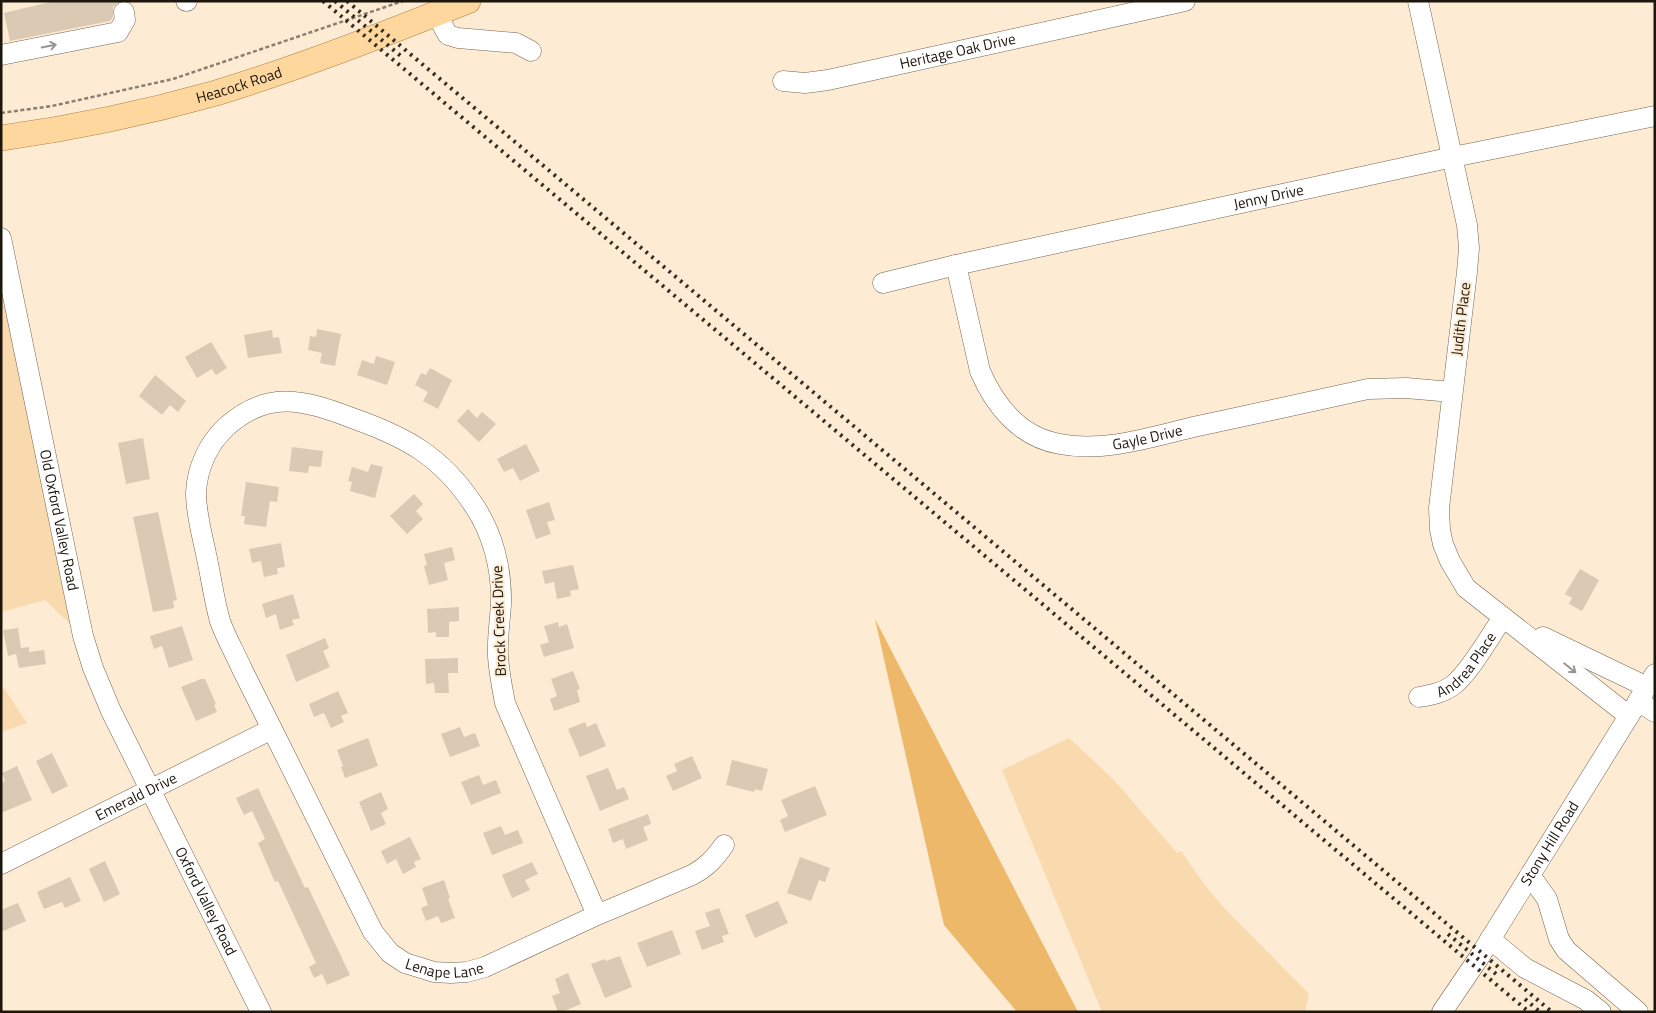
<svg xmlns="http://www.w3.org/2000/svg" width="1656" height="1013" font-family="'Titillium Web',sans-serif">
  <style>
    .green { fill: #f9d9ae }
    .water { fill: #edb869 }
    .building { fill: #dbcab3 }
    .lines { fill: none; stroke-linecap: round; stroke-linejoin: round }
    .minor-casing { stroke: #746550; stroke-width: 21 }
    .major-casing { stroke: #ad8240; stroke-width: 26 }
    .path { stroke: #8a7f6e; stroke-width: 2.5; stroke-dasharray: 4 2.5; stroke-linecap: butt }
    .minor { stroke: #fff; stroke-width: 20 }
    .major { stroke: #fdd79d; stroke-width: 25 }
    .rail { stroke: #342d22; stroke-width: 4; stroke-dasharray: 2.5 5; stroke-linecap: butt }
    .oneway { stroke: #999692 }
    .labels { text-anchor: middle; stroke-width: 4; stroke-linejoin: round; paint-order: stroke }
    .street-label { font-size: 15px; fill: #1c160d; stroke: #fdebd3 }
  </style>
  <rect width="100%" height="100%" fill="#fdebd3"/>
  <!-- green -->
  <g class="green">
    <polygon points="1,238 83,636 45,600 1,612"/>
    <polygon points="1,684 27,723 1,732"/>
    <polygon points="1069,738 1114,780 1177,853 1181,851 1204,884 1223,907 1309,994 1305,1012 1102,1012 1002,770"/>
  </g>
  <!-- water -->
  <polygon class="water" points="875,619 1078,1012 1017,1012 944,925"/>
  <!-- building -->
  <g class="building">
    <polygon points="54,1 120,1 113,7 113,17 110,21 10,41 4,13"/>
    <polygon points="317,329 341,334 335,366 320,363 322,353 308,350 310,336 316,337"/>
    <polygon points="272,330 273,338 279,337 282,353 248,358 244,335"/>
    <polygon points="211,342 227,368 216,375 212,369 197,378 185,357"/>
    <polygon points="376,356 395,362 387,385 357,375 362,360 374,364"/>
    <polygon points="430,368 452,380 438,409 423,401 428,392 415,385 421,373 426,375"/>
    <polygon points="155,375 186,401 178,412 170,405 162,415 139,396"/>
    <polygon points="468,409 477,418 482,412 496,424 479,442 457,421"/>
    <polygon points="143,438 150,479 126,484 118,443"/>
    <polygon points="526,444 540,471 520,481 513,468 504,472 497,459"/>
    <polygon points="292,447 323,451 321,467 309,466 308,473 289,471"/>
    <polygon points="371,464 383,467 375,498 350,491 352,482 348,481 352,467 368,472"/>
    <polygon points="246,482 279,487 277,502 270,501 266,527 244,524 245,516 241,516"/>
    <polygon points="414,494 423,504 416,511 423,519 407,534 390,516"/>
    <polygon points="549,502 555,520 547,522 551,534 536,539 526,510"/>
    <polygon points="158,512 177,600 173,601 174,608 153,612 133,517"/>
    <polygon points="281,543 285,567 277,568 278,574 264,577 261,561 252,563 249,549"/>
    <polygon points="452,547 455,560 444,563 448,580 429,585 424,566 427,565 424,554"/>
    <polygon points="573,565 579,589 570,591 571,596 557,599 554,582 545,584 542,571"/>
    <polygon points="1580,569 1599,580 1582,611 1569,604 1572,598 1565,594"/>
    <polygon points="293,594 300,618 292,620 294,625 280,630 276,614 266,618 262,604"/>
    <polygon points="459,607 459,621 449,622 449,637 436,637 436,632 428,633 427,609"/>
    <polygon points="558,622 559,627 567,624 574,648 544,657 540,645 549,642 544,626"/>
    <polygon points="182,626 193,660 169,668 162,646 154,649 150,636"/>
    <polygon points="18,628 21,648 29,647 29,652 44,650 46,664 19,668 16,654 8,656 3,630"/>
    <polygon points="325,638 329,648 323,651 330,667 296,682 286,655"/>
    <polygon points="458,658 458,673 448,673 449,693 435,693 434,683 426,684 425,659"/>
    <polygon points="573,671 580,689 577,690 580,702 554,711 550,699 557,696 551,679"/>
    <polygon points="201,679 205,679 216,704 214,705 217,712 196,721 181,687"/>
    <polygon points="338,691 348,713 341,716 344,722 331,728 324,713 314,717 309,704"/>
    <polygon points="585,722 587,727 596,723 606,746 580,757 568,729"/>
    <polygon points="460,727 464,737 475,733 480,746 450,757 441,734"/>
    <polygon points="368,738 378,766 345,778 341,767 343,766 337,750"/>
    <polygon points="52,753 68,786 52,794 36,761"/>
    <polygon points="692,756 702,778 673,791 666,776 677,771 674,764"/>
    <polygon points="732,760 768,769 762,791 755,789 754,792 726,785"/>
    <polygon points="17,766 32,800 1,813 1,783 5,781 2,773"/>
    <polygon points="608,768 617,790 624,787 629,799 600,811 586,776"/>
    <polygon points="479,775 483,785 496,780 501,793 471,805 461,782"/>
    <polygon points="815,786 827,815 785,832 780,820 788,816 781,800"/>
    <polygon points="258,788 305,888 308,887 350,975 327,985 322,974 314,978 309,967 316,963 278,881 275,882 258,843 265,839 252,811 244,815 236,798"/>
    <polygon points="381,792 388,809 381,813 386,824 371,831 359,802"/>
    <polygon points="648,814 651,824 643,827 648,840 626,849 623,839 613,843 608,829"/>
    <polygon points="501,826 505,835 518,830 523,843 492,855 483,833"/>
    <polygon points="410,837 421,859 414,862 416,867 403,874 396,859 387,864 381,851"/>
    <polygon points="800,857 830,868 825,882 819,880 811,901 787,893"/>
    <polygon points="105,861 120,894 104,902 89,869"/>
    <polygon points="532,862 538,874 525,880 530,890 512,898 502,875"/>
    <polygon points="70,877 81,901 65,908 62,902 44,909 37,892"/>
    <polygon points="444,880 450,898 448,899 455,918 441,923 438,916 426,921 421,908 428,905 422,888"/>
    <polygon points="778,901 788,923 755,938 745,915"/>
    <polygon points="18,903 26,921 1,932 1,910"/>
    <polygon points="719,908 729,934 722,936 724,942 702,950 695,931 710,926 705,913"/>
    <polygon points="672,930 681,954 647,967 637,943"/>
    <polygon points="620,956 632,987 605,998 591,964 605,959 606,961"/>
    <polygon points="568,973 581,1004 562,1012 558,1012 552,996 560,993 555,979"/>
  </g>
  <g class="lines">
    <defs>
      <g id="minor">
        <polyline points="186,1 187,1"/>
        <polyline points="1418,1 1467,225 1469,248 1467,272 1439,508 1440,530 1443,544 1450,561 1466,588 1629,716"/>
        <polyline points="436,14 448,35 458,38 516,43 531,51"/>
        <polyline points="1,55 118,32 125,20 124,12"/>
        <path id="s1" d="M783,81L805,83L828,80L1185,1"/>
        <path id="s2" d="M1,238L83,636L93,668L111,711L261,1012"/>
        <path id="s3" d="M956,265L980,371C995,406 1020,437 1060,444C1105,453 1154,436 1198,426C1255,414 1312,401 1368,389L1406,388L1452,392"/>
        <path id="s4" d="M883,283L956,265L1453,157L1655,116"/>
        <polyline points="1543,637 1647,687"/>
        <path id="s5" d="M1419,697C1431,695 1442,693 1452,686C1468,675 1491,635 1503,617"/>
        <polyline points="1638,701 1655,712"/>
        <path id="s6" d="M1,864L272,729"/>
        <polyline points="1530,875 1547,899 1559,939 1566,950 1638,1012"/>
        <path id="s7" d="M597,915L505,703C502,687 499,672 498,656C497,639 500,621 501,604C502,569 493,533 473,504C441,456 406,437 352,418C304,400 268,389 226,427C208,444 197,468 196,493C196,514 202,534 206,554C211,576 214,600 220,621C226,638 235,653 242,669C256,697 270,725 284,753C314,813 343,872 373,932L390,953L405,963L434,972L451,973L467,972L485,967L597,915L692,875C707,867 715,858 724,845"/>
        <polyline points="1490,939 1525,968 1586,1000 1601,1012"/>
        <path id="s8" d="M1442,1012L1478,959L1655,674"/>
      </g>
      <g id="major">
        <path id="s9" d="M1,138C74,128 145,113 216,93C301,67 385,34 468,1"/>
      </g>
    </defs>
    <!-- minor casing -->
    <use href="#minor" class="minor-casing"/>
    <!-- major casing -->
    <use href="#major" class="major-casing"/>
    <!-- path -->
    <polyline class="path" points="1,113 52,106 173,79 403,1"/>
    <!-- minor -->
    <use href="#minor" class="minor"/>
    <!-- major -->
    <use href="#major" class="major"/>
    <!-- rail -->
    <g class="rail">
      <polyline points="323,1 1529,1012"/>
      <polyline points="335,1 402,57"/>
      <polyline points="347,1 1552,1012"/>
      <polyline points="1448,934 1496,974"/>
      <polyline points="1525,999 1540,1012"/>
    </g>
  </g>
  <!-- one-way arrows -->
  <defs><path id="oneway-shaft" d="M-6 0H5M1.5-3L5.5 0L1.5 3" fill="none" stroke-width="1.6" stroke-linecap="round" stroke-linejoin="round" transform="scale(1.25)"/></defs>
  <g class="oneway">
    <use href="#oneway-shaft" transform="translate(49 46) rotate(-11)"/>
    <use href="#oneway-shaft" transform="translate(1570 668) rotate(39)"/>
  </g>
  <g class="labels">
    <!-- street labels -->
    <g class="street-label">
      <text dy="5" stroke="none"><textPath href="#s1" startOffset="178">Heritage Oak Drive</textPath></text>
      <text dy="5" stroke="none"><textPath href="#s9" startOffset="244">Heacock Road</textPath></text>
      <text dy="5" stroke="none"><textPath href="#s4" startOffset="395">Jenny Drive</textPath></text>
      <text transform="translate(1461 319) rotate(-83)" y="5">Judith Place</text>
      <text dy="5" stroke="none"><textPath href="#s3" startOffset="310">Gayle Drive</textPath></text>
      <text dy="5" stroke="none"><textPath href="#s2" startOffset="288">Old Oxford Valley Road</textPath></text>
      <text transform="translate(499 621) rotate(-92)" y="5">Brock Creek Drive</text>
      <text dy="5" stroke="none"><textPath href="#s5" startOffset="60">Andrea Place</textPath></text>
      <text dy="5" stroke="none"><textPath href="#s6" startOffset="151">Emerald Drive</textPath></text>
      <text dy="5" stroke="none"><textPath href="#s8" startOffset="200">Stony Hill Road</textPath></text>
      <text dy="5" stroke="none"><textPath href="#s2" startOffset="699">Oxford Valley Road</textPath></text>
      <text dy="5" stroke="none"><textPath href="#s7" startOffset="1360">Lenape Lane</textPath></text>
    </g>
  </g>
  <!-- border -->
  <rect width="1656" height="1013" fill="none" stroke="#1c160d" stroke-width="5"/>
</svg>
